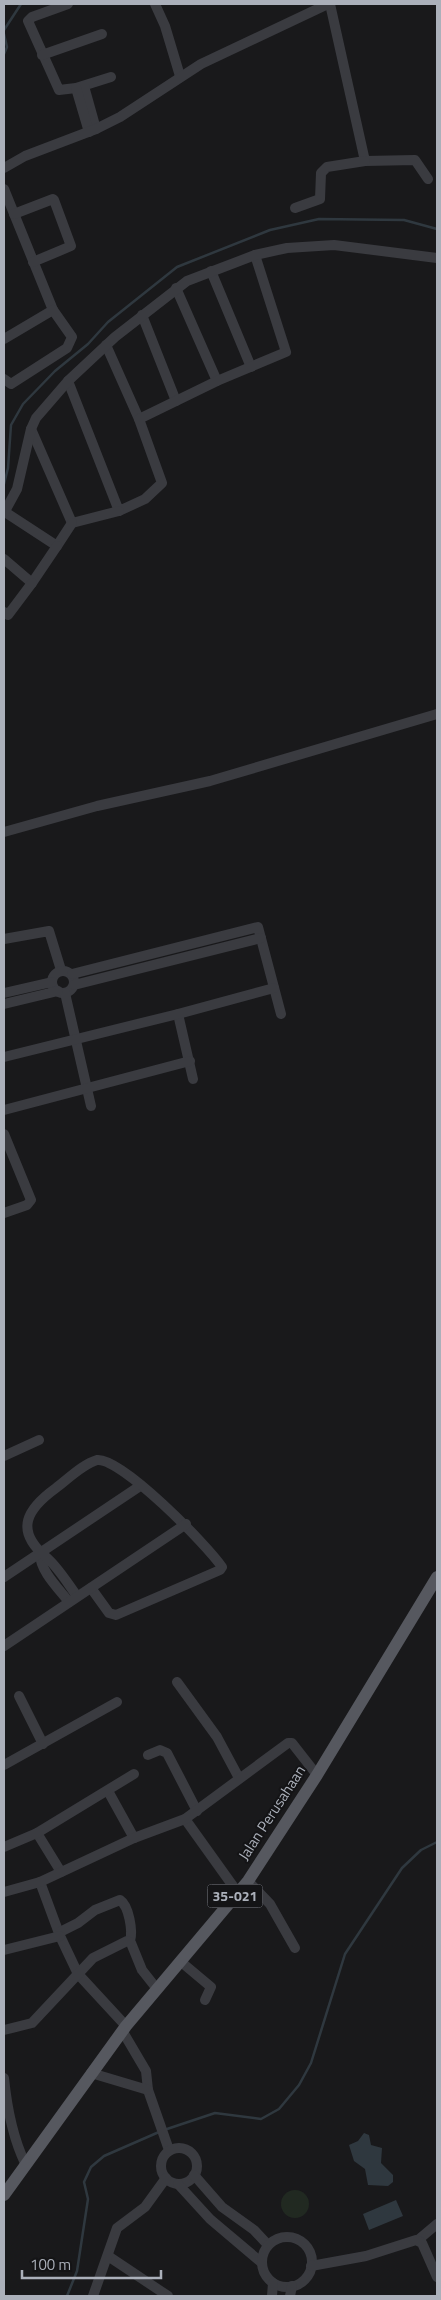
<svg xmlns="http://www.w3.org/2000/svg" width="441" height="2300" font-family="'Titillium Web',sans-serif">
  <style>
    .green { fill: #212921 }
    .water { fill: #2f383f }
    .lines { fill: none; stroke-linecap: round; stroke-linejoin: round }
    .stream { stroke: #2f383f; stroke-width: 2.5 }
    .minor { stroke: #3a3b40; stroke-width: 10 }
    .major { stroke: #56585f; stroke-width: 12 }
    .labels { text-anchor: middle; stroke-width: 4; stroke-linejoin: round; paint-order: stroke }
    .shield { fill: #141416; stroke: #7e8189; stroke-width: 1 }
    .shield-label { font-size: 14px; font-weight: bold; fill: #abb0ba }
    .street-label { font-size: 15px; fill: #abb0ba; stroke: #141416 }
  </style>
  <rect width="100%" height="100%" fill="#19191b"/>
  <!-- green -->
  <circle class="green" cx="295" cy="2204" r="14"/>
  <!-- water -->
  <g class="water">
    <polygon points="364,2133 369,2135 371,2145 382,2148 381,2163 393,2175 393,2182 388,2186 368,2185 365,2169 354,2161 349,2145 358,2141"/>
    <polygon points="396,2200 403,2216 369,2230 363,2214"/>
  </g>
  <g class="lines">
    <!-- stream -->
    <g class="stream">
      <polyline points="4,30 21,4"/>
      <polyline points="4,34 7,47 4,54"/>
      <polyline points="4,484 8,468 11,425 23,404 55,371 88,344 108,322 177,267 270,230 319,219 404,220 437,229"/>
      <polyline points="164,2130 215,2113 261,2119 279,2109 299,2085 311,2063 345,1954 402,1868 421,1850 437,1842"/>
      <polyline points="67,2296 77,2271 88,2199 84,2182 91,2167 104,2156 159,2132"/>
    </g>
    <!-- minor -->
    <g class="minor">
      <polyline points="68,4 32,17 28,21 59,90 76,88 111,77"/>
      <polyline points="155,4 165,26 180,76"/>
      <polyline points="330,4 365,161 415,160 428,179"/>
      <polyline points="42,55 102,34"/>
      <polyline points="84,86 96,129"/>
      <polyline points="76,88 89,132"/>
      <polyline points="4,168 25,156 96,129 120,117 201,64 328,4"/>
      <polyline points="4,189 53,310"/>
      <polyline points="295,208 320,199 321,173 327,167 365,161"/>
      <polyline points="14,214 53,199 54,200 71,246 33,262"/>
      <polyline points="211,271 251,367"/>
      <polyline points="176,288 217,381"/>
      <polyline points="142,315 176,401"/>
      <polyline points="4,339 53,310 72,337 67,348 11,384 4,379"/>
      <polyline points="106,345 139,419"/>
      <polyline points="68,381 119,511 145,499 162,483 139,419 217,381 286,352 255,255"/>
      <polyline points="31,429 72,523 119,511"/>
      <polyline points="5,512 57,546 72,523"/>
      <polyline points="4,513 17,489 31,429 36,418 68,381 115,337 187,281 255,255 287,248 334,245 437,258"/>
      <polyline points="4,559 32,583 57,546"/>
      <polyline points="4,612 8,615 32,583"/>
      <polyline points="4,832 97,806 210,781 437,714"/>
      <polyline points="4,939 49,931 61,970"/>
      <circle cx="63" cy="982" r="11"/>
      <polyline points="72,974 258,927 281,1014"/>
      <polyline points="74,985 261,938"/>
      <polyline points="4,993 52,982"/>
      <polyline points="65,993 91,1106"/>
      <polyline points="4,1004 58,991"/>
      <polyline points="178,1014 193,1079"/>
      <polyline points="4,1057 178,1014 274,988"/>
      <polyline points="4,1110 190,1061"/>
      <polyline points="4,1134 31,1200 27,1205 4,1213"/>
      <polyline points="4,1456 39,1440"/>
      <path d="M40,1554C40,1571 59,1589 69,1602"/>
      <polyline points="4,1577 140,1486"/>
      <path d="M77,1596C68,1584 58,1567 46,1557C14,1530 27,1509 56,1488C68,1479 83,1464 97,1460C121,1457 207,1545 222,1567L220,1570L116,1615L109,1613L91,1588"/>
      <polyline points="4,1646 186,1524"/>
      <polyline points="177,1682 217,1737 239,1778"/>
      <polyline points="19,1696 43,1744"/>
      <polyline points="148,1755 160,1750 167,1753 197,1811"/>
      <polyline points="4,1765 117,1702"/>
      <polyline points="108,1791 134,1838"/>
      <polyline points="185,1819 238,1893"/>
      <polyline points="37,1833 61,1872"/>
      <polyline points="4,1847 37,1833 134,1774"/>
      <polyline points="248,1881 270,1904 295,1948"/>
      <polyline points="40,1882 60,1936 78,1974 126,2026"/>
      <polyline points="4,1892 40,1882 134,1838 185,1819 288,1743 292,1743 317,1775"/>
      <path d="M60,1932L78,1923L95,1910L120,1900C129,1906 133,1931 130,1941"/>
      <polyline points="4,1950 60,1936"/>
      <polyline points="180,1961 211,1987 205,2000"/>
      <polyline points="4,2030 32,2023 93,1958 127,1941 131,1943 142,1970 157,1989"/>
      <polyline points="123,2032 146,2071 148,2090 169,2150"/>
      <polyline points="91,2073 148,2090"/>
      <path d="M4,2078C7,2108 12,2136 25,2163"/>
      <circle cx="179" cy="2166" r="18"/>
      <polyline points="194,2175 222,2207 254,2230 268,2245"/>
      <polyline points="178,2184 210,2219 262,2263"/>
      <circle cx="287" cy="2262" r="25"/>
      <polyline points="418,2240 437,2224"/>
      <polyline points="108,2256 168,2296"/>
      <polyline points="311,2266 366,2256 416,2240 422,2243 437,2277"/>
      <polyline points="93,2296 117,2228 145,2207 166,2178"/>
      <polyline points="272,2296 273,2283"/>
      <polyline points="290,2296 292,2286"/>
    </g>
    <!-- major -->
    <polyline class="major" points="4,2195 126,2026 248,1881 317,1775 437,1577"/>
  </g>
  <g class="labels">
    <!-- shield labels -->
    <rect class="shield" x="207.5" y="1884.5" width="55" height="23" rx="4"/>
    <g class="shield-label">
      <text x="235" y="1901">35-021</text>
    </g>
    <!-- street labels -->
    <g class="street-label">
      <text transform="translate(272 1813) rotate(-57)" y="5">Jalan Perusahaan</text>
    </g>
  </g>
  <!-- border -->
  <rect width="441" height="2300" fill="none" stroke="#abb0ba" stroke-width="10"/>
  <!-- scale -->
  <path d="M22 2270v8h139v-8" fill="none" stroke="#abb0ba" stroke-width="2.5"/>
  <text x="30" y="2270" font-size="15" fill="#abb0ba" stroke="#141416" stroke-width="4" paint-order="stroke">100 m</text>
</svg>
